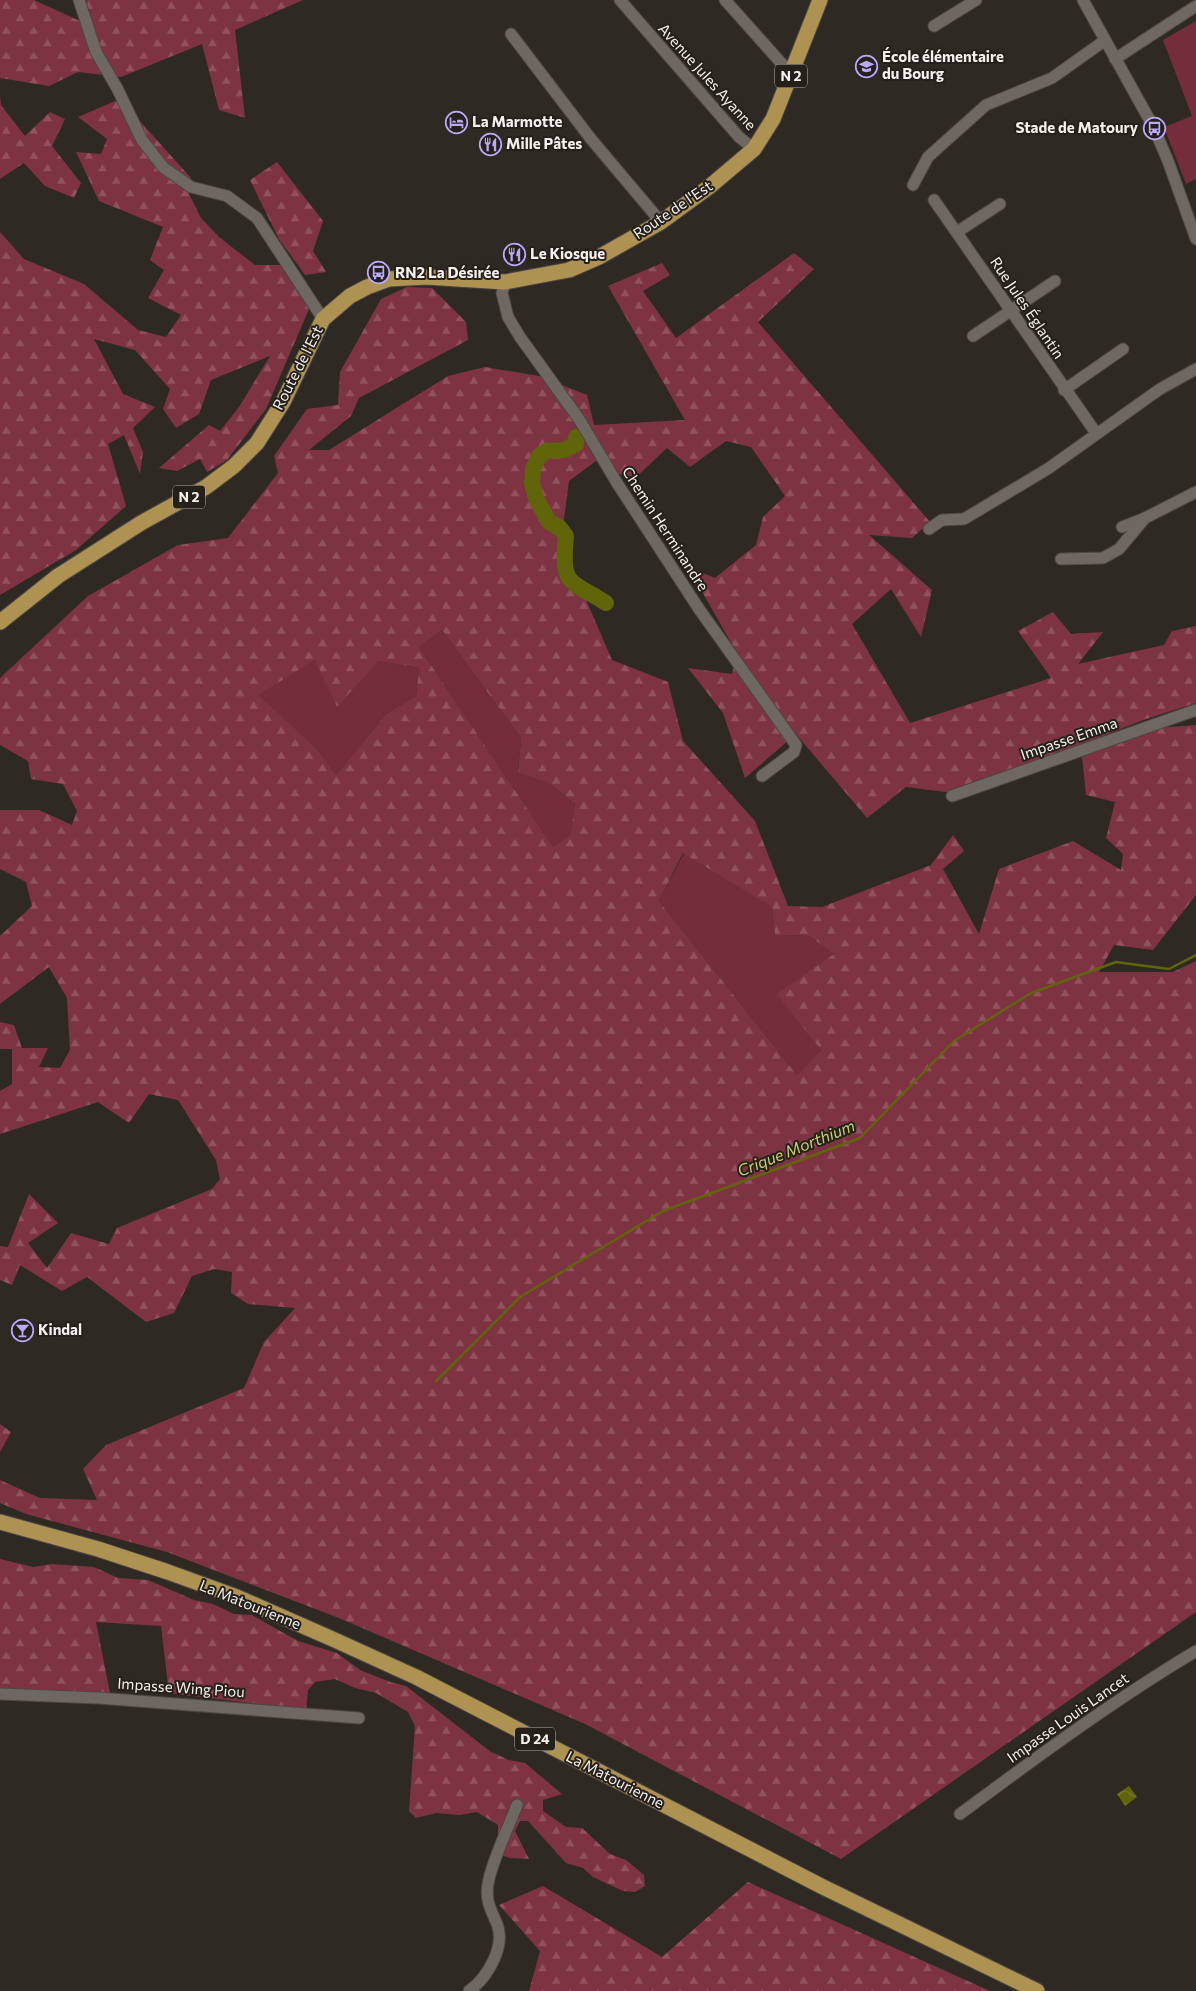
<svg xmlns="http://www.w3.org/2000/svg" width="1196" height="1991" font-family="Commissioner,sans-serif">
  <style>
    .grass { fill: #752d3c }
    .forest { fill: url(#forest-firs); fill-rule: evenodd }
    .water { fill: url(#water-waves) }
    .lines { fill: none; stroke-linecap: round; stroke-linejoin: round }
    .stream { stroke: #606509; stroke-width: 2.5 }
    .river { stroke: #606509; stroke-width: 16 }
    .minor-casing { stroke: #4c4843; stroke-width: 13 }
    .major-casing { stroke: #4c4843; stroke-width: 17 }
    .minor { stroke: #6f6762; stroke-width: 11 }
    .major { stroke: #ae9251; stroke-width: 15 }
    .labels { text-anchor: middle; stroke-width: 4; stroke-linejoin: round; paint-order: stroke }
    .shield { fill: #26201b; stroke: #b7b2af; stroke-width: 1 }
    .shield-label { font-size: 14px; font-weight: bold; fill: #f5f1ee }
    .poi-label { font-size: 15px; font-weight: bold; fill: #f5f1ee; stroke: #26201b; text-anchor: start }
    .street-label { font-size: 15px; fill: #f5f1ee; stroke: #26201b }
    .water-label { font-size: 16px; font-style: italic; fill: #c9d263; stroke: #26201b }
  </style>
  <defs>
    <pattern id="forest-firs" width="22" height="20" patternUnits="userSpaceOnUse" patternTransform="scale(1.25)"><rect width="22" height="20" fill="#7e3342"/><path d="M5 1l3.5 6h-7zM16 11l3.5 6h-7z" fill="#91515e"/></pattern>
    <pattern id="water-waves" width="16" height="10" patternUnits="userSpaceOnUse" patternTransform="scale(1.25)"><rect width="16" height="10" fill="#606509"/><path d="M0 5q4-4 8 0t8 0" fill="none" stroke="#777c2d"/></pattern>
  </defs>
  <rect width="100%" height="100%" fill="#2f2924"/>
  <!-- grass -->
  <g class="grass">
    <polygon points="1196,21 1196,179 1186,184 1164,127 1192,116 1163,40"/>
    <polygon points="442,630 521,738 518,771 549,783 575,804 570,835 553,847 419,647"/>
    <polygon points="315,660 378,661 419,668 416,696 386,714 336,775 318,750 257,695"/>
    <polygon points="684,853 772,907 775,936 808,935 834,954 821,1050 797,1075 659,901"/>
  </g>
  <!-- forest -->
  <g class="forest">
    <polygon points="0,0 34,0 91,26 86,0 303,0 235,30 245,118 219,110 202,44 121,77 78,72 49,86 0,78"/>
    <polygon points="0,95 1,105 25,136 50,112 65,119 52,146 81,183 74,198 45,186 24,163 0,179"/>
    <polygon points="120,99 191,178 188,192 201,218 219,237 255,265 281,265 309,309 266,409 227,460 207,472 200,459 177,471 159,468 209,425 220,431 239,407 270,356 211,380 199,414 176,428 163,409 170,389 135,350 94,339 123,394 155,407 133,428 143,452 140,474 124,435 108,444 126,506 76,550 0,595 0,232 24,259 84,284 138,330 166,337 181,315 148,298 164,270 150,260 163,227 99,201 76,152 101,154 107,139 78,117"/>
    <polygon points="277,162 323,221 313,251 326,272 305,275 279,239 250,180"/>
    <path d="M794,253L814,269L758,322L930,522L912,538L869,535L932,590L921,637L891,589L852,624L910,723L1051,678L1018,631L1053,612L1071,634L1103,632L1078,664L1164,645L1172,631L1196,626V703L1146,719L954,793L906,787L867,818L796,734L745,778L723,713L688,668L732,674L737,653L688,567L715,578L756,545L763,517L785,496L751,447L726,441L690,467L667,448L632,481L596,461L569,481L561,542L612,660L668,682L683,741L755,821L788,906L822,907L931,865L953,835L964,851L943,869L979,934L999,869L1073,841L1121,870L1123,854L1106,838L1115,802L1086,795L1082,756L1158,728L1196,725V895L1153,950L1114,945L1099,972H1173L1196,961V1612L841,1859L585,1724L339,1618L167,1552L26,1514L0,1503V1480L40,1498L97,1500L83,1469L106,1445L244,1388L264,1342L295,1308L248,1304L231,1293L232,1272L214,1269L192,1276L174,1313L146,1322L87,1277L62,1291L20,1265L12,1285L0,1280V1246L8,1247L29,1194L58,1223L28,1243L47,1268L71,1233L109,1244L117,1228L212,1189L220,1179L216,1160L178,1100L149,1094L129,1123L98,1102L0,1134V1091L12,1084V1049H0V1022L14,1025L22,1048H48L39,1067L60,1068L70,1050L67,998L49,967L0,1004V936L32,906L26,882L0,869V810H39L72,825L77,811L63,784L31,779L28,761L0,745V678L88,596L178,545L228,538L278,473L274,456L307,409L338,405L340,372L381,299L407,287L432,288L466,322L468,340L359,398L351,416L309,450H329L448,376L485,367L539,376L587,395L594,425L685,420L608,286L662,263L670,275L643,291L676,338ZM442,630L521,738L518,772L549,783L575,804L570,835L553,847L419,647ZM315,660L337,707L378,661L419,668L416,696L386,714L336,775L318,750L258,695ZM683,853L772,907L775,936L808,935L834,954L777,994L821,1050L797,1075L659,901Z"/>
    <polygon points="0,1424 11,1432 0,1452"/>
    <polygon points="0,1559 33,1567 52,1564 94,1567 118,1578 148,1580 194,1600 213,1604 234,1614 252,1615 298,1641 337,1653 360,1670 390,1682 406,1686 491,1752 509,1760 525,1763 562,1794 543,1800 543,1811 566,1827 582,1828 610,1854 626,1860 644,1875 645,1886 635,1892 623,1891 593,1877 583,1868 566,1863 528,1821 520,1821 515,1831 529,1859 510,1858 498,1854 498,1825 477,1812 459,1815 436,1813 416,1818 409,1811 415,1726 408,1712 376,1693 355,1688 335,1679 315,1682 308,1690 306,1710 169,1693 161,1626 96,1622 110,1693 0,1688"/>
    <polygon points="748,1882 990,1991 529,1991 540,1951 499,1905 543,1886 662,1957"/>
  </g>
  <!-- water -->
  <polygon class="water" points="1129,1786 1137,1797 1125,1806 1117,1794"/>
  <g class="lines">
    <!-- stream -->
    <polyline class="stream" points="436,1381 520,1297 663,1211 860,1138 954,1041 1031,993 1116,962 1169,969 1196,955"/>
    <!-- river -->
    <path class="river" d="M576,437V444L565,450L546,451L539,456L533,469L532,483L536,498L549,522L559,527L566,536C561,587 569,579 606,603"/>
    <defs>
      <g id="minor">
        <polyline points="79,0 96,52 117,88 142,140 163,167 191,187 227,196 257,218 323,319"/>
        <polyline points="620,0 739,137 754,149"/>
        <polyline points="725,0 783,65 794,70"/>
        <polyline points="1083,0 1154,128 1168,161 1196,239"/>
        <polyline points="934,26 976,0"/>
        <polyline points="511,34 591,139 661,222"/>
        <polyline points="1115,59 1196,6"/>
        <polyline points="913,185 928,157 986,105 1052,78 1104,41"/>
        <polyline points="934,200 1096,433"/>
        <polyline points="957,232 1000,204"/>
        <polyline points="505,282 502,293 508,317 520,337 579,419 617,483 699,609 796,745 794,752 762,776"/>
        <polyline points="973,336 1055,281"/>
        <polyline points="1064,390 1123,349"/>
        <polyline points="1122,527 1145,518"/>
        <polyline points="929,529 942,520 964,519 1049,468 1160,389 1196,369"/>
        <polyline points="1061,559 1103,558 1119,549 1145,518 1196,492"/>
        <polyline points="952,796 1196,710"/>
        <polyline points="0,1694 98,1698 359,1718"/>
        <path d="M960,1814C1037,1757 1114,1700 1196,1651"/>
        <path d="M469,1991C487,1978 506,1947 497,1924C491,1910 485,1900 488,1884C491,1863 509,1826 517,1805"/>
      </g>
      <g id="major">
        <polyline points="0,622 58,576 141,523 206,487 234,466 257,443 283,402 323,319 350,296 367,287 389,279 426,277 505,282 569,270 599,257 661,222 709,187 754,149 773,119 820,0"/>
        <polyline points="0,1522 98,1549 168,1572 237,1597 337,1641 416,1677 823,1887 1037,1991"/>
      </g>
    </defs>
    <!-- minor casing -->
    <use href="#minor" class="minor-casing"/>
    <!-- major casing -->
    <use href="#major" class="major-casing"/>
    <!-- minor -->
    <use href="#minor" class="minor"/>
    <!-- major -->
    <use href="#major" class="major"/>
  </g>
  <!-- icons -->
  <defs>
    <symbol id="school-ring" viewBox="-11 -11 22 22"><circle r="9.5" fill="#26201b" stroke="#b9abf7" stroke-width="1.5"/><path d="M0-5L7-2L0 1L-7-2ZM-4 1L0 2.5L4 1V4Q0 6-4 4Z" fill="#b9abf7"/></symbol>
    <symbol id="hotel-ring" viewBox="-11 -11 22 22"><circle r="9.5" fill="#26201b" stroke="#b9abf7" stroke-width="1.5"/><path d="M-6-4.5h1.5V1H6V5H4.5V3h-9V5H-6ZM-4 0a1.8 1.8 0 1 1 3.6 0ZM.5 0V-2.5h3Q6-2.5 6 0Z" fill="#b9abf7"/></symbol>
    <symbol id="bus-ring" viewBox="-11 -11 22 22"><circle r="9.5" fill="#26201b" stroke="#b9abf7" stroke-width="1.5"/><path d="M-5-6H5V4H4V6H2V4H-2V6H-4V4H-5ZM-3.5-4V0h7V-4ZM-3.5 1.2v1.5H-2V1.2ZM2 1.2v1.5H3.5V1.2Z" fill="#b9abf7"/></symbol>
    <symbol id="restaurant-ring" viewBox="-11 -11 22 22"><circle r="9.5" fill="#26201b" stroke="#b9abf7" stroke-width="1.5"/><path d="M-5-6h1v4h1v-4h1v4h1v-4h1v5L-1.5 .5V6h-2V.5L-5-1ZM5-6V6H3V1.5H1.5Q1.5-4 5-6Z" fill="#b9abf7"/></symbol>
    <symbol id="bar-ring" viewBox="-11 -11 22 22"><circle r="9.5" fill="#26201b" stroke="#b9abf7" stroke-width="1.5"/><path d="M-6-5H6L.8 .8V4.5H3.5V6h-7V4.5H-.8V.8Z" fill="#b9abf7"/></symbol>
  </defs>
  <g fill-rule="evenodd">
    <use href="#school-ring" x="854" y="54" width="25" height="25"/>
    <use href="#hotel-ring" x="444" y="110" width="25" height="25"/>
    <use href="#bus-ring" x="1142" y="116" width="25" height="25"/>
    <use href="#restaurant-ring" x="478" y="132" width="25" height="25"/>
    <use href="#restaurant-ring" x="502" y="242" width="25" height="25"/>
    <use href="#bus-ring" x="366" y="260" width="25" height="25"/>
    <use href="#bar-ring" x="10" y="1318" width="25" height="25"/>
  </g>
  <g class="labels">
    <!-- shield labels -->
    <g class="shield">
      <rect x="775" y="64.5" width="32" height="23" rx="4"/>
      <rect x="173" y="485.5" width="32" height="23" rx="4"/>
      <rect x="515" y="1727.5" width="40" height="23" rx="4"/>
    </g>
    <g class="shield-label">
      <text x="791" y="81">N 2</text>
      <text x="189" y="502">N 2</text>
      <text x="535" y="1744">D 24</text>
    </g>
    <!-- poi labels -->
    <g class="poi-label">
      <text x="882" y="62">École élémentaire<tspan x="882" dy="17">du Bourg</tspan></text>
      <text x="472" y="127">La Marmotte</text>
      <text x="1138" y="133" text-anchor="end">Stade de Matoury</text>
      <text x="506" y="149">Mille Pâtes</text>
      <text x="530" y="259">Le Kiosque</text>
      <text x="395" y="278">RN2 La Désirée</text>
      <text x="38" y="1335">Kindal</text>
    </g>
    <!-- street labels -->
    <g class="street-label">
      <text transform="translate(707 77) rotate(48)" y="5">Avenue Jules Ayanne</text>
      <text transform="translate(673 210) rotate(-34)" y="5">Route de l'Est</text>
      <text transform="translate(1027 308) rotate(56)" y="5">Rue Jules Églantin</text>
      <text transform="translate(298 368) rotate(-63)" y="5">Route de l'Est</text>
      <text transform="translate(665 529) rotate(57)" y="5">Chemin Herminandre</text>
      <text transform="translate(1069 739) rotate(-19)" y="5">Impasse Emma</text>
      <text transform="translate(250 1605) rotate(22)" y="5">La Matourienne</text>
      <text transform="translate(181 1688) rotate(4)" y="5">Impasse Wing Piou</text>
      <text transform="translate(1068 1718) rotate(-35)" y="5">Impasse Louis Lancet</text>
      <text transform="translate(615 1780) rotate(27)" y="5">La Matourienne</text>
    </g>
    <!-- water labels -->
    <g class="water-label">
      <text transform="translate(796 1148) rotate(-22)" y="6">Crique Morthium</text>
    </g>
  </g>
</svg>
